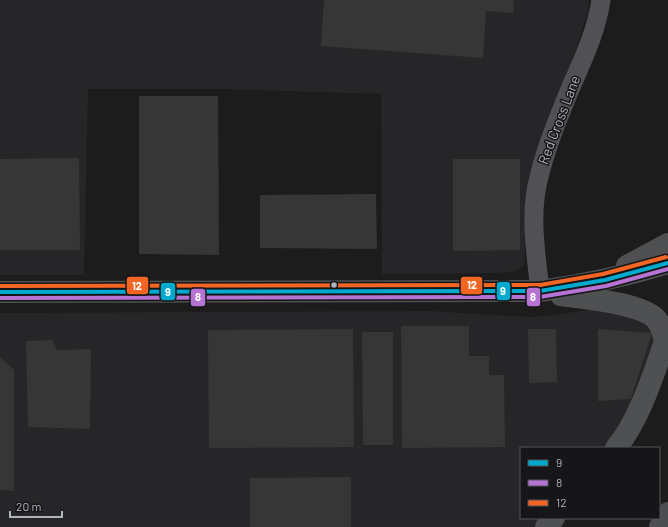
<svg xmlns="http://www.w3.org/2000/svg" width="668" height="527" font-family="Barlow,sans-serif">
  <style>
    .built { fill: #262628 }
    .building { fill: #363637 }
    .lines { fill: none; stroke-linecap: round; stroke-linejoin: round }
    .minor { stroke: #515155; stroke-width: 19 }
    .secondary { stroke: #4f5052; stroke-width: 22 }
    .motorway { stroke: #4d4e51; stroke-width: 22 }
    .bus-1-casing { stroke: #161618; stroke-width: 7 }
    .bus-2-casing { stroke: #161618; stroke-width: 7 }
    .bus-3-casing { stroke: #161618; stroke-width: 7 }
    .bus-1 { stroke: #00a9ce; stroke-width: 4 }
    .bus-2 { stroke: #b673d3; stroke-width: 4 }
    .bus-3 { stroke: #f26522; stroke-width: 4 }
    .bus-dot { fill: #afb3bb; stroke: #161618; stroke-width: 1.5 }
    .labels { text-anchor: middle; stroke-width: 3; stroke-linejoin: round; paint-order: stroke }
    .street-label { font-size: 14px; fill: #afb3bb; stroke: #161618 }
    .line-badge { stroke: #161618; stroke-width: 1.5 }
    .badge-label { font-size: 11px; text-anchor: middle; font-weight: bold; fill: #fff }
  </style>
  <rect width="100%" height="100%" fill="#1c1c1c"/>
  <!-- built -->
  <g class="built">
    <polygon points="0,0 589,0 588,11 576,49 528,180 526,196 525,257 524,265 515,271 497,273 382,274 381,94 222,89 88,89 84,275 0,275"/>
    <polygon points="594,309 630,312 657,330 645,375 608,448 521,448 521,518 542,518 535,527 0,527 0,313 429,311 530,317 554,315"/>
  </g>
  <!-- building -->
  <g class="building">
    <polygon points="324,0 514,0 513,13 486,11 483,58 321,46"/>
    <polygon points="139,96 218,96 219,255 139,254"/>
    <polygon points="79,158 80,250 0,250 0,159"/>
    <polygon points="453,159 520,159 520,250 453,251"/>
    <polygon points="376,194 377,249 260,248 260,195"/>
    <polygon points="401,326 469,326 469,356 489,356 489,375 504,375 505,447 402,448"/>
    <polygon points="353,329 354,447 209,448 208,330"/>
    <polygon points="528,329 556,329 557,382 529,383"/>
    <polygon points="598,329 652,333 631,399 598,401"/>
    <polygon points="362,332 393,332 393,445 363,445"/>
    <polygon points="52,340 57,350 91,349 90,429 28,427 26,341"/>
    <polygon points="0,357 14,370 14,491 0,490"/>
    <polygon points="351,477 351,527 250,527 250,478"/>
  </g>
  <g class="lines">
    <!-- minor -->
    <path class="minor" d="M540,291C536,254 529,213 539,177C546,148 557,121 568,94C581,63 596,34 601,0"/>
    <!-- secondary -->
    <g class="secondary">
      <polyline points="627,266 668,244"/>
      <path d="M0,292L540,291C584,285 626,276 668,263"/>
      <path d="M561,295C583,298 641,303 656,319C662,326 663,333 665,342"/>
      <path d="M616,448C641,418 655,369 668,333"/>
      <polyline points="546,527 554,518"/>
    </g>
    <!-- motorway -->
    <polyline class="motorway" points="660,527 668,513"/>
    <defs>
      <polyline id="bus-1" points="0,292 540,291 605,280 668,263"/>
      <polyline id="bus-2" points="0,298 540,297 606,286 668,269"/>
      <polyline id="bus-3" points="0,286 540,285 603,274 666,257"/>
    </defs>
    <!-- bus-1 casing -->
    <use href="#bus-1" class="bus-1-casing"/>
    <!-- bus-2 casing -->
    <use href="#bus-2" class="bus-2-casing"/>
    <!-- bus-3 casing -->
    <use href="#bus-3" class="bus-3-casing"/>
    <!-- bus-1 -->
    <use href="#bus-1" class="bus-1"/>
    <!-- bus-2 -->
    <use href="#bus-2" class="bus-2"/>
    <!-- bus-3 -->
    <use href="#bus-3" class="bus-3"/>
  </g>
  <!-- markers -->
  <circle class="bus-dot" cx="334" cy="285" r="3.5"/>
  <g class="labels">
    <!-- street labels -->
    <g class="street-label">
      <text transform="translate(559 120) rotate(-69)" y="5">Red Cross Lane</text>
    </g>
  </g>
  <g class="line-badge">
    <rect x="460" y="276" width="23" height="19" rx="4" fill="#f26522"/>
    <rect x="126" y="276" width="23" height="19" rx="4" fill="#f26522"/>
    <rect x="496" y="281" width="15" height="20" rx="4" fill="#00a9ce"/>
    <rect x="160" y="282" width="16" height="19" rx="4" fill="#00a9ce"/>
    <rect x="526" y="287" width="15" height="20" rx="4" fill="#b673d3"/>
    <rect x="190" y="288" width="16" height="19" rx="4" fill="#b673d3"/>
  </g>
  <g class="badge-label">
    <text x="472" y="289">12</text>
    <text x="137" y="290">12</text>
    <text x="503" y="295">9</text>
    <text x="168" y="296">9</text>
    <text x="533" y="301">8</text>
    <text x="198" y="301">8</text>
  </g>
  <!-- legend -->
  <rect x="520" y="447" width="140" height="72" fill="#161618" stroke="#535559"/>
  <rect x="528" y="460" width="20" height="6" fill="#00a9ce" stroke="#535559"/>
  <text x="556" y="467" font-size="12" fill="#afb3bb">9</text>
  <rect x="528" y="480" width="20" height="6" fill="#b673d3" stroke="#535559"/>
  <text x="556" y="487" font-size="12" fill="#afb3bb">8</text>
  <rect x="528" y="500" width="20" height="6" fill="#f26522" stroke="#535559"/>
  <text x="556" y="507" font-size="12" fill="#afb3bb">12</text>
  <!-- scale -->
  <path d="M10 511v6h52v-6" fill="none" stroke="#afb3bb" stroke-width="2"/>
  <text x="16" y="511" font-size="12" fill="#afb3bb" stroke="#161618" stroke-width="3" paint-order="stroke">20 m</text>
</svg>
